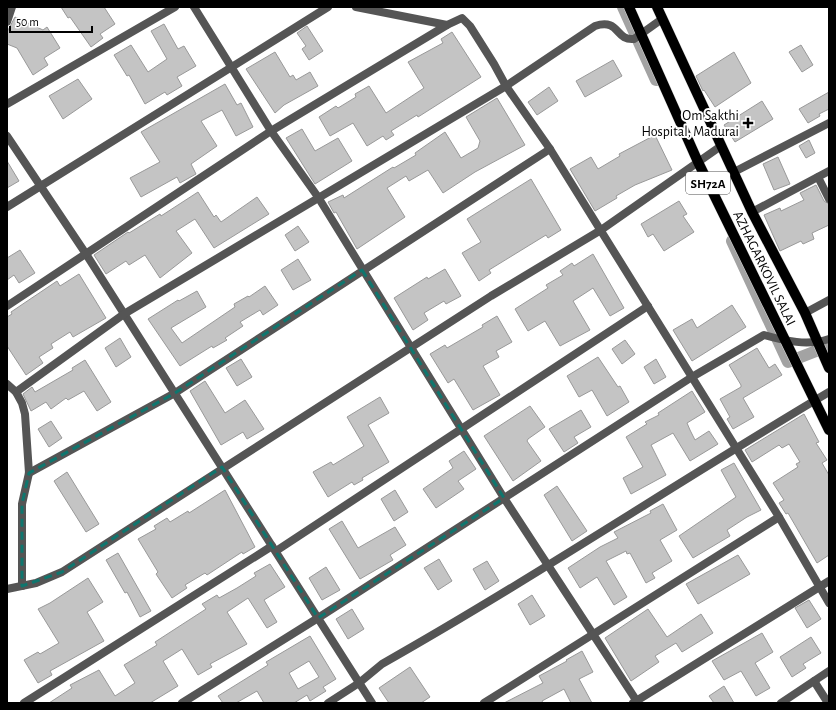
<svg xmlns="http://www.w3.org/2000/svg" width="836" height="710" font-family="'Alegreya Sans',sans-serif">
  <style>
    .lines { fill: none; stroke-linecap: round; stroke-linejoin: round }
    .canal { stroke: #a3a3a3; stroke-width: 12 }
    .building { fill: #c4c4c4; stroke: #999; fill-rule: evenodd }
    .primary-casing { stroke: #dbdbdb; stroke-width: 11 }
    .minor { stroke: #555; stroke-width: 8 }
    .primary { stroke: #000; stroke-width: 10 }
    .marked { fill: none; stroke: #0f766e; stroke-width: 3; stroke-dasharray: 8 5; stroke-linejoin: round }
    .poi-dot { fill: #000; stroke: #fff; stroke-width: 1.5 }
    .labels { text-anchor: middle; stroke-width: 4; stroke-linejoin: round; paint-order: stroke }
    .shield { fill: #fff; stroke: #4c4c4c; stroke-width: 1 }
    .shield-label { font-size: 13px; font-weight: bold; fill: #000 }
    .poi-label { font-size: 14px; fill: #000; stroke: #fff; text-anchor: end }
    .street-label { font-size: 14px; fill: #000; stroke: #fff }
  </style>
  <rect width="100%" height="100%" fill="#fff"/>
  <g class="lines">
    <!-- canal -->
    <g class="canal">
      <polyline points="623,7 656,80"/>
      <polyline points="732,241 788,362 829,346"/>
    </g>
  </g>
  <!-- building -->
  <g class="building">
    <polygon points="61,7 104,7 115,24 100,34 103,38 91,47 70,17 68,18"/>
    <polygon points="15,17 43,30 47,27 60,48 44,58 48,65 33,75 17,48 7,44 7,32"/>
    <polygon points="164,24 178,49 184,46 196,66 177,77 182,86 167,95 165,92 145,104 129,75 127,76 114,55 131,45 148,72 167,59 151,31"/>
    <polygon points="307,26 323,51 309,60 302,49 306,46 297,33"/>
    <polygon points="452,32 481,77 418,117 417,115 391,131 394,135 386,140 383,136 367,146 353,123 330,136 319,117 336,106 338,108 356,97 355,94 369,86 386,113 424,88 408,62 443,43 441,39"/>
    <polygon points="801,45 813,65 802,72 789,52"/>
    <polygon points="275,52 290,77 293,75 296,80 310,72 318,86 284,105 275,113 246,69"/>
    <polygon points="734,52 751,83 715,107 704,90 703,91 696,76"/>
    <polygon points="613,60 622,76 585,97 576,81"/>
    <polygon points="78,79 92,99 63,119 49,96"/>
    <polygon points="225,84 237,105 241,103 253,127 236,136 222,110 201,121 217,146 191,164 196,174 180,183 177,177 141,197 130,178 160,162 141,132"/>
    <polygon points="549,87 558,101 537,115 528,102"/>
    <polygon points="829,92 829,109 819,114 820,116 808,123 799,109"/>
    <polygon points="497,98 525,145 475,172 443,193 428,170 409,181 406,176 387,188 405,217 357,249 336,212 334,213 328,202 343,195 344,198 393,167 394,168 416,155 415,153 445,132 461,158 478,148 480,141 466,117"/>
    <polygon points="762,101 773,119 735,142 724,125"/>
    <polygon points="302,129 315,151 338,138 352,161 315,184 286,138"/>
    <polygon points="655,135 672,170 635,185 616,196 617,198 595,211 570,169 591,157 598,169 620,156 619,154"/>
    <polygon points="809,140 815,153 806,158 799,146"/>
    <polygon points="778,157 790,184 774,190 763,164"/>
    <polygon points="7,161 19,181 7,188"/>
    <polygon points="531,179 561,230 548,238 546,235 489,270 491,273 479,281 462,253 481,242 467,219"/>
    <polygon points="816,185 824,201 829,204 829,225 812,233 814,239 803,244 801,241 780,251 764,215 780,208 781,211 804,200 800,193"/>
    <polygon points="198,192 214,217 216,215 221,222 257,197 269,214 214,248 195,219 176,231 192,253 160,278 145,255 129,265 126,261 106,274 94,255 128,232 129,233 160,214 161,216"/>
    <polygon points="679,201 687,214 683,216 694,232 664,251 653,234 648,237 641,224"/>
    <polygon points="298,226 309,242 295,251 285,235"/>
    <polygon points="20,250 35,273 19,283 14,275 7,280 7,258"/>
    <polygon points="593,254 624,308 610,316 593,288 573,301 590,330 560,346 545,321 528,331 515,309 548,288 546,285 563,275 560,271 572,263 574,266"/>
    <polygon points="298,259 311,280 293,290 281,270"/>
    <polygon points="445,269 461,296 446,304 444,301 424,313 428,320 413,330 394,298 427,277 428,279"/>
    <polygon points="79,274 106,318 73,337 70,332 51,344 53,348 39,357 43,363 26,375 7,346 7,317 12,314 11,312 57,281 60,286"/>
    <polygon points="265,286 278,305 263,315 260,310 240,322 243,326 225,338 227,340 213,348 212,346 180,366 148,319 178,300 179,301 197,291 206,307 171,328 182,343 235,307 234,304 248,296 249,297"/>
    <polygon points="732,305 746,327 692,361 673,330 692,319 697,328"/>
    <polygon points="497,316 512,342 496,351 499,357 483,366 500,395 473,410 454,379 448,383 430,354 445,345 447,348 483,327 482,325"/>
    <polygon points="120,338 131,357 116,367 105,348"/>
    <polygon points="625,340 635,354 622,364 612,349"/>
    <polygon points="757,348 769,368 775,364 782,375 743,398 754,417 733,429 727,419 730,417 720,399 741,387 741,385 729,365"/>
    <polygon points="598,357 618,387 620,386 629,402 607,416 592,390 579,397 567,376"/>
    <polygon points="241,359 252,377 237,386 226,368"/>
    <polygon points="656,359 666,377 654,384 644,367"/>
    <polygon points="85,360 111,402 97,411 84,391 68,400 66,398 51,409 46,402 31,411 23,394 32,387 35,392 73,370 72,368"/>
    <polygon points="205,381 225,413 245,400 264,429 247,439 243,432 221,445 190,391"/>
    <polygon points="692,391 705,412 687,423 690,430 695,440 709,431 718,444 690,461 673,433 651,445 666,475 631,494 623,478 643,467 626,437 647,424 645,422 659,415 658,413"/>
    <polygon points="380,397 389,413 368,425 389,462 362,478 363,480 354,485 352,482 328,497 313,472 331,462 333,465 364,446 347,417"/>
    <polygon points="530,406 545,427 528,439 527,441 541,461 513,481 484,436"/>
    <polygon points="581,410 591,427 574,437 578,443 564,452 549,429"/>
    <polygon points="804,414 819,442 816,443 827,460 822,463 829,475 829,555 817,563 788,513 786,514 779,503 784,500 773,483 798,467 796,464 800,462 789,444 782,448 779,445 752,462 745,450"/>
    <polygon points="51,421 62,438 49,447 38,429"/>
    <polygon points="464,451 476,469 458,481 464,489 436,508 423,489 453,468 449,461"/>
    <polygon points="734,463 761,510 747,517 727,530 730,536 693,558 679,536 736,497 721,470"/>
    <polygon points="67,472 99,524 86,532 54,481"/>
    <polygon points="557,486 587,531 572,541 544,495"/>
    <polygon points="225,490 255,547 243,554 242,552 207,575 205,573 185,585 187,588 172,598 156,574 158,572 138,539 156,529 154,526 167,518 170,522 188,511 189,513"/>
    <polygon points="395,490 408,512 394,521 381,499"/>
    <polygon points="663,504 677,530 660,540 672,561 652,573 655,578 646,583 630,553 627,554 626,551 606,561 627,597 614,605 597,577 580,588 568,568 600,547 618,538 614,532 651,513 650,511"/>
    <polygon points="342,521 358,548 395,527 406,545 390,555 393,560 360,579 329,529"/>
    <polygon points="118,553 151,611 140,617 127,592 125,593 106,560"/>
    <polygon points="738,555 750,574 698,604 686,584"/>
    <polygon points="439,559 452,581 438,590 424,568"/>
    <polygon points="487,561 499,581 485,590 473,569"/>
    <polygon points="270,564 285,587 264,600 277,622 267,628 248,598 227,612 247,644 210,664 212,667 198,675 182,649 163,661 178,686 150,703 49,703 72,688 70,685 99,670 115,696 135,683 124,665 157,645 155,642 206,609 202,604 217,595 219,598 237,588 256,576 254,573"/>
    <polygon points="326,567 340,590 322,600 309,578"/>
    <polygon points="88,578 103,602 87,612 104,641 50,671 52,675 38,683 24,660 38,652 40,654 59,643 38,609 50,603"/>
    <polygon points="532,595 545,616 530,625 518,604"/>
    <polygon points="809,600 821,619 807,628 795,608"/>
    <polygon points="352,609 364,629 348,639 336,619"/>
    <polygon points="648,609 667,637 701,614 713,633 682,652 676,643 655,656 659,662 631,681 605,638"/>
    <polygon points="762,633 773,652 755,663 770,688 756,696 741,671 724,680 712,661"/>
    <path d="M310,636L336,679L323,687L326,691L310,701L307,695L294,703H264L257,691L236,703H223L218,696L268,665L266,662ZM309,661L319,677L298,689L289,673Z"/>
    <polygon points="811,637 821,653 803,664 806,668 792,677 780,657"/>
    <polygon points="582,651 593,672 579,679 592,703 571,703 564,689 542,701 543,703 504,703 543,683 539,676 567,661 566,660"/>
    <polygon points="410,667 430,697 421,703 389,703 379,688"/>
    <polygon points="724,686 734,703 714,703 709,696"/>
  </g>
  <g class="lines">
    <defs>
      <g id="primary">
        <polyline points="629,7 698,162 829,430"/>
        <polyline points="657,7 752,212 805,313 829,368"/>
      </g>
    </defs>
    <!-- primary casing -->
    <use href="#primary" class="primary-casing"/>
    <!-- minor -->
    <g class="minor">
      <polyline points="194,7 271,131 318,197 504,498 638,703"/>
      <polyline points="7,22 12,7"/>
      <polyline points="447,25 462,18 470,26 494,64 506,86 550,149 779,517 484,703"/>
      <polyline points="7,104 175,7"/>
      <polyline points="7,136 86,254 372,703"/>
      <polyline points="734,172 829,123"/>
      <polyline points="818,177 829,199"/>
      <polyline points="7,207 328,7"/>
      <polyline points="752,212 829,171"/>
      <polyline points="7,306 271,131 447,25 356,7"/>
      <polyline points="805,313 829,300"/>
      <polyline points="7,384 16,392 22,403 25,414 29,473 22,504 22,586"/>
      <path d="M16,392L124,314L506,86L595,26C620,18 615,41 634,39L662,19"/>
      <polyline points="29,473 175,393 550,149"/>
      <polyline points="779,517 829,603"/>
      <polyline points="276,551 648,306"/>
      <polyline points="7,589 36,583 62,572 491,296 601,230 721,146"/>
      <polyline points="814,681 828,703"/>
      <polyline points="24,703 272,546"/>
      <path d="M182,703L318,618L692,377L764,335C785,341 808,346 829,339"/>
      <path d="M328,703L359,683L382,664C534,578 679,481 829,392"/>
      <polyline points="633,703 829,581"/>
      <polyline points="781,703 829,671"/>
    </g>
    <!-- primary -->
    <use href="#primary" class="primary"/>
  </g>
  <!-- marked area -->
  <path class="marked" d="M362,270L504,498L318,618L222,467L62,572L22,586V504L29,473L175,393Z"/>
  <!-- markers -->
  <path class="poi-dot" d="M746 117h4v4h4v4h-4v4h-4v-4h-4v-4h4z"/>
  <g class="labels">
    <!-- shield labels -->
    <rect class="shield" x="686" y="172" width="44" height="22" rx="3"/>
    <g class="shield-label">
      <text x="708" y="188">SH72A</text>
    </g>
    <!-- poi labels -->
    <g class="poi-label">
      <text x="739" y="120">Om Sakthi<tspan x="739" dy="16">Hospital, Madurai</tspan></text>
    </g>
    <!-- street labels -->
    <g class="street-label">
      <text transform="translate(765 268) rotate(64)" y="5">AZHAGARKOVIL SALAI</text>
    </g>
  </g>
  <!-- border -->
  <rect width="836" height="710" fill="none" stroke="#000000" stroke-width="16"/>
  <!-- scale -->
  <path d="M10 26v6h82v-6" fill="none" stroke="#000000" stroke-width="2"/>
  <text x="16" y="26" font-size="12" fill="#000000" stroke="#ffffff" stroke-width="3" paint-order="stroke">50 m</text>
</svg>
